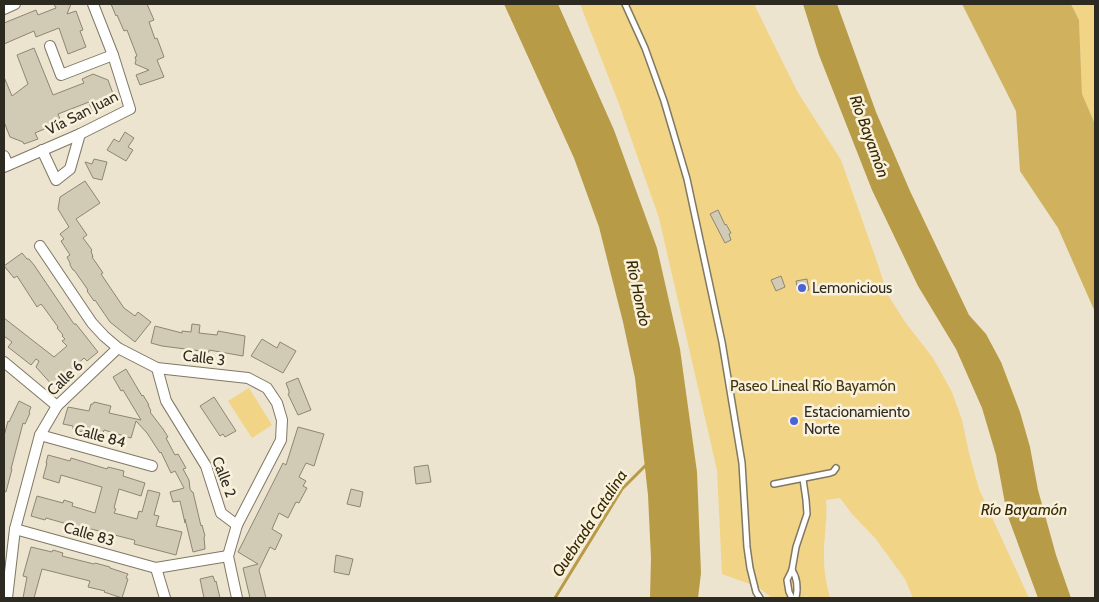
<svg xmlns="http://www.w3.org/2000/svg" width="1099" height="602" font-family="Cabin,sans-serif">
  <style>
    .green { fill: #f1d485 }
    .forest { fill: #d0b25e }
    .water { fill: #b89b46 }
    .lines { fill: none; stroke-linecap: round; stroke-linejoin: round }
    .stream { stroke: #b89b46; stroke-width: 3 }
    .building { fill: #d1cab5; stroke: #8e8673 }
    .lane-casing { stroke: #7f7865; stroke-width: 8 }
    .street-casing { stroke: #7f7865; stroke-width: 12 }
    .lane { stroke: #fff; stroke-width: 5 }
    .street { stroke: #fff; stroke-width: 10 }
    .poi-dot { fill: #4a64d8; stroke: #f9f1dc; stroke-width: 2 }
    .labels { text-anchor: middle; stroke-width: 5; stroke-linejoin: round; paint-order: stroke }
    .street-label { font-size: 15px; fill: #2d2a22; stroke: #f9f1dc }
    .poi-label { font-size: 15px; fill: #2d2a22; stroke: #f9f1dc; text-anchor: start }
    .park-label { font-size: 15px; fill: #423611; stroke: #f9f1dc }
    .water-label { font-size: 16px; font-style: italic; fill: #362903; stroke: #f9f1dc }
  </style>
  <rect width="100%" height="100%" fill="#ece4cf"/>
  <!-- green -->
  <g class="green">
    <path d="M580,4H754L797,91L841,160L876,259L888,295L905,322L933,358L952,392L962,420L969,453L979,489L1029,598H913L905,579L875,538L852,514L840,498L826,500C828,520 823,540 824,559C824,573 827,585 830,598H808L807,596L799,598H772L758,587L722,574L717,470L659,218L619,104Z"/>
    <polygon points="1071,4 1095,4 1095,124 1082,94 1079,20"/>
    <polygon points="249,388 272,425 252,438 228,401"/>
  </g>
  <!-- forest -->
  <polygon class="forest" points="962,4 1071,4 1079,20 1082,94 1095,124 1095,312 1058,228 1020,171 1016,111"/>
  <!-- water -->
  <g class="water">
    <polygon points="504,4 558,4 614,130 657,248 680,349 697,472 701,573 698,598 650,598 651,558 648,495 635,378 623,322 599,227 574,158"/>
    <polygon points="803,4 837,4 876,112 910,191 969,315 986,334 1001,362 1020,412 1030,447 1038,490 1056,555 1071,598 1038,598 1007,514 996,455 982,408 956,349 918,286 872,190 819,55"/>
  </g>
  <g class="lines">
    <!-- stream -->
    <polyline class="stream" points="555,598 622,489 647,464"/>
  </g>
  <!-- building -->
  <g class="building">
    <polygon points="54,4 71,4 67,14 76,11 83,30 80,31 86,47 68,54 59,28 36,37 34,31 4,44 4,23 36,10 38,15 56,8"/>
    <polygon points="111,4 147,4 154,20 149,22 155,39 157,38 164,57 157,60 164,77 140,85 136,75 149,70 135,64 136,60 135,57 137,56 127,30 124,31 117,15 116,16"/>
    <polygon points="34,48 53,95 84,83 82,79 93,74 108,80 116,102 92,111 89,102 58,114 60,119 55,121 56,124 35,133 38,139 24,144 23,142 10,137 4,122 4,77 12,96 28,84 17,55"/>
    <polygon points="125,132 134,138 128,147 133,150 126,161 107,150 114,139 119,142"/>
    <polygon points="94,159 107,162 102,180 93,178 85,162 92,164"/>
    <polygon points="85,181 100,203 76,219 87,235 83,238 92,250 91,251 93,257 92,257 103,273 101,274 124,308 135,316 138,312 151,322 135,342 110,322 95,300 94,301 87,291 88,290 74,270 73,270 70,265 70,263 67,257 70,255 61,241 64,239 60,234 69,227 58,209 60,197"/>
    <polygon points="718,210 725,225 726,224 731,233 729,234 731,240 725,243 710,214"/>
    <polygon points="22,253 27,259 29,259 34,265 74,324 76,324 98,352 87,361 84,358 53,386 36,367 39,361 36,359 31,365 8,347 12,342 4,336 4,318 54,357 67,346 62,341 65,339 62,336 63,335 57,328 58,327 45,309 41,304 37,307 17,276 14,278 4,266"/>
    <polygon points="781,276 785,287 776,291 771,280"/>
    <polygon points="807,279 809,290 798,292 796,281"/>
    <polygon points="192,324 200,325 199,333 217,335 218,331 245,336 243,356 209,350 209,352 162,346 151,343 155,326 182,333 182,331 191,332"/>
    <polygon points="262,339 277,348 280,342 296,351 283,373 251,356"/>
    <polygon points="126,369 139,391 142,396 143,395 149,405 148,405 151,411 150,412 163,429 168,437 166,438 175,455 178,454 186,468 183,469 189,480 190,489 192,492 193,492 201,526 202,525 205,536 204,537 205,549 193,552 185,519 185,523 180,501 173,502 170,492 184,488 175,471 171,473 161,452 160,453 147,433 136,421 131,438 104,430 103,433 83,428 82,432 73,429 73,426 63,424 68,407 89,411 91,404 93,404 94,402 111,406 109,413 141,420 123,390 121,391 113,377"/>
    <polygon points="298,378 311,410 298,415 288,394 289,394 289,391 286,383"/>
    <polygon points="214,397 236,431 225,437 223,434 220,436 200,406"/>
    <polygon points="19,401 31,407 29,412 30,413 25,424 23,423 11,469 12,469 6,492 4,491 4,436 8,421 9,422"/>
    <polygon points="298,427 324,434 314,466 306,463 299,477 306,481 303,486 307,488 299,503 296,502 288,518 279,513 272,529 282,535 275,550 270,547 259,570 266,598 250,598 243,568 258,564 238,552 275,479 283,463 286,465"/>
    <polygon points="48,455 70,461 71,458 107,469 108,467 124,471 123,476 145,483 141,496 119,489 114,508 116,509 114,513 137,519 139,511 142,512 148,490 160,493 154,515 159,516 156,526 182,532 176,555 134,544 135,541 134,540 91,529 90,532 78,528 78,527 46,518 45,520 31,516 37,496 63,503 64,500 73,503 72,506 95,513 102,487 61,475 59,483 43,478 47,463 46,463"/>
    <polygon points="428,465 431,482 416,484 414,467"/>
    <polygon points="351,489 363,492 360,507 347,504"/>
    <polygon points="31,547 52,552 53,550 63,553 62,556 94,564 95,563 110,567 110,568 128,574 126,578 128,579 122,598 104,592 105,591 88,587 90,581 42,569 34,598 23,598 27,577 23,576"/>
    <polygon points="336,555 353,559 349,575 334,572"/>
    <polygon points="213,576 215,582 216,581 220,598 204,598 200,579"/>
  </g>
  <g class="lines">
    <defs>
      <g id="lane">
        <polyline points="625,4 645,48 664,101 687,179 722,342 742,463 747,547 750,568 756,592 760,598"/>
        <polyline points="774,484 830,473 833,472 836,468"/>
        <path d="M792,570C798,579 798,588 796,598"/>
        <polyline points="792,598 789,592 787,580 792,570 796,547 807,514 806,500 803,479"/>
      </g>
      <g id="street">
        <polyline points="4,9 15,4"/>
        <polyline points="50,46 61,75 113,55"/>
        <polyline points="42,150 56,180 70,169 80,134"/>
        <polyline points="4,156 8,165"/>
        <polyline points="4,167 80,134 130,109 113,55 93,4"/>
        <polyline points="40,246 92,323 104,336 118,348 157,368 248,378 267,388 277,403 282,420 281,440 237,525 228,556 237,598"/>
        <polyline points="4,362 57,406"/>
        <polyline points="157,368 166,401 206,466 221,513 237,525"/>
        <polyline points="40,435 152,466"/>
        <polyline points="15,529 156,568 228,556"/>
        <polyline points="156,568 165,598"/>
        <polyline points="7,598 15,529 40,435 57,406 118,348"/>
      </g>
    </defs>
    <!-- lane casing -->
    <use href="#lane" class="lane-casing"/>
    <!-- street casing -->
    <use href="#street" class="street-casing"/>
    <!-- lane -->
    <use href="#lane" class="lane"/>
    <!-- street -->
    <use href="#street" class="street"/>
  </g>
  <!-- markers -->
  <g class="poi-dot">
    <circle cx="802" cy="288" r="5"/>
    <circle cx="794" cy="421" r="5"/>
  </g>
  <g class="labels">
    <!-- street labels -->
    <g class="street-label">
      <text transform="translate(82 113) rotate(-27)" y="5">Vía San Juan</text>
      <text transform="translate(204 358) rotate(7)" y="5">Calle 3</text>
      <text transform="translate(65 378) rotate(-44)" y="5">Calle 6</text>
      <text transform="translate(100 436) rotate(15)" y="5">Calle 84</text>
      <text transform="translate(224 477) rotate(69)" y="5">Calle 2</text>
      <text transform="translate(89 534) rotate(16)" y="5">Calle 83</text>
    </g>
    <!-- poi labels -->
    <g class="poi-label">
      <text x="812" y="293">Lemonicious</text>
      <text x="804" y="417">Estacionamiento<tspan x="804" dy="17">Norte</tspan></text>
    </g>
    <!-- park labels -->
    <g class="park-label">
      <text x="813" y="391">Paseo Lineal Río Bayamón</text>
    </g>
    <!-- water labels -->
    <g class="water-label">
      <text transform="translate(870 136) rotate(70)" y="6">Río Bayamón</text>
      <text transform="translate(639 293) rotate(78)" y="6">Río Hondo</text>
      <text x="1024" y="515">Río Bayamón</text>
      <text transform="translate(589 523) rotate(-57)" y="6">Quebrada Catalina</text>
    </g>
  </g>
  <!-- border -->
  <rect width="1099" height="602" fill="none" stroke="#2d2a22" stroke-width="10"/>
</svg>
